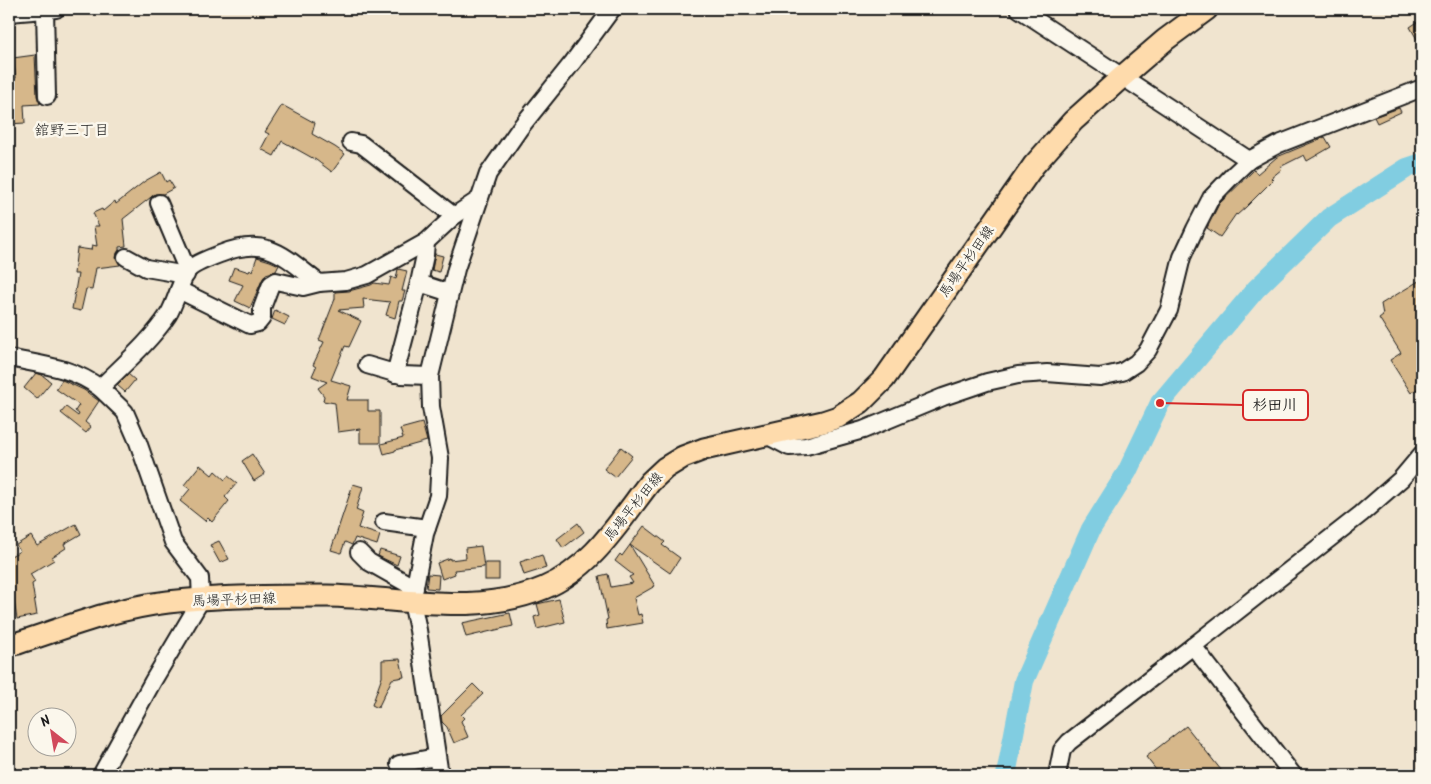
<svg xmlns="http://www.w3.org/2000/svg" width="1431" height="784" font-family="Kalam,'Klee One',sans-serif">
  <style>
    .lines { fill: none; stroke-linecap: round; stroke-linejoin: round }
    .river { stroke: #81cde1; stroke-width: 20 }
    .building { fill: #d6b78a; stroke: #1c1c1c }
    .minor-casing { stroke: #1c1c1c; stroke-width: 20 }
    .major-casing { stroke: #1c1c1c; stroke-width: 25 }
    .minor { stroke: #fbf7ec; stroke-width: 16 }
    .major { stroke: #fedbac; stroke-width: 21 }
    .labels { text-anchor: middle; stroke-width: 5; stroke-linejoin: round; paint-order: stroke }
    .street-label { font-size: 14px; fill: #1c1c1c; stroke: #fbf7ec }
    .neighbourhood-label { font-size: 15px; fill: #1c1c1c; stroke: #fbf7ec }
    .leader { fill: none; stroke: #d62828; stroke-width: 2 }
    .callout-dot { fill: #d62828; stroke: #fbf7ec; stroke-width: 2 }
    .callout { fill: #fbf7ec; stroke: #d62828; stroke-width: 2 }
    .callout-label { font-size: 15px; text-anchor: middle; font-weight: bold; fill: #1c1c1c }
  </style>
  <rect width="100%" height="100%" fill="#f0e4cf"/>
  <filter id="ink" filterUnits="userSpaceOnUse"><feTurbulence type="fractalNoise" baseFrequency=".02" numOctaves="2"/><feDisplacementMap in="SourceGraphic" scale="10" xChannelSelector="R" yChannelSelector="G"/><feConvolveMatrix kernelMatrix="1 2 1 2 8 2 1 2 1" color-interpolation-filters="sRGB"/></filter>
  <g filter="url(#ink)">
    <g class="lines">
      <!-- river -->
      <polyline class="river" points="1006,775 1024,681 1091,529 1127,472 1160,403 1256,289 1329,218 1407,168 1422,163"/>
    </g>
    <!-- building -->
    <g class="building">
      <polygon points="1422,19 1422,48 1410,27"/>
      <polygon points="35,55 37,96 40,104 24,105 25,123 9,124 9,79 16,78 13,58"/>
      <polygon points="282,105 315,123 312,134 335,147 345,154 332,172 316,160 282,141 274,156 261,149 269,134 265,132"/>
      <polygon points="1399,108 1401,112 1377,123 1374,117"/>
      <polygon points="1325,137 1331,147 1307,161 1304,155 1280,167 1282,169 1271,178 1273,180 1246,207 1237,215 1236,214 1220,237 1207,228 1219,204 1254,170 1257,174 1277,157"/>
      <polygon points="161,172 166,182 169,180 174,188 163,194 155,194 123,219 126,246 119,247 119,250 117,253 116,258 120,265 96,268 92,290 86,289 81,311 72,309 78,274 74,274 77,248 91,250 92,245 97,246 94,226 99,226 93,213 102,209 103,211 115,201 116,204 145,181"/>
      <polygon points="435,254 443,256 439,272 432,270"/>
      <polygon points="257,257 270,261 279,265 276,271 266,274 262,280 250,308 235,301 243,285 229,280 234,267 249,272 250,270 252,271"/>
      <polygon points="398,269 407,271 402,291 405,291 402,301 399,301 395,318 386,315 390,302 363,299 364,308 338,310 361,321 349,347 345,346 331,380 351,386 347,400 368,400 368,411 380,411 380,443 360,443 360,429 338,432 335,403 323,401 324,396 318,388 327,382 312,376 316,367 313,365 324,342 319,340 335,299 335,292 349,291 371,285 374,283 389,285 391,277 396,279"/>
      <polygon points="1422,279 1422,386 1411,393 1390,360 1401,353 1379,318 1383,315 1381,304"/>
      <polygon points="275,310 289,317 285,325 272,319"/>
      <polygon points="36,373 42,375 51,382 37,399 24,388"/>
      <polygon points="128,374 135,380 125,392 117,385"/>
      <polygon points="62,380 84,390 99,401 85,422 91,427 86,433 61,413 66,407 78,416 79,414 75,411 79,405 56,389"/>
      <polygon points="422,423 427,441 395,450 395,451 384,454 381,444 403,438 400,429"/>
      <polygon points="621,447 632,456 615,477 604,469"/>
      <polygon points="252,454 265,474 254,481 242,461"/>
      <polygon points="200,465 212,475 215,471 225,480 228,476 237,483 225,497 229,501 212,522 208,518 205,521 180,501 190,489 184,485"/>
      <polygon points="353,484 363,487 356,510 363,513 358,528 380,535 377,545 355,538 352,545 345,542 341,553 331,550"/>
      <polygon points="578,523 584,532 563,548 557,539"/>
      <polygon points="76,524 81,534 64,544 66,548 52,557 54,560 30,574 35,582 32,584 37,615 17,619 12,589 9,591 9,557 20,551 16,545 31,536 37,546"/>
      <polygon points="644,526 665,542 662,545 680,558 670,573 630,545"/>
      <polygon points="219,541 229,559 220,563 210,545"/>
      <polygon points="630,545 655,586 634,598 638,615 641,614 643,623 607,629 606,620 608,619 599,576 608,574 611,587 633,583 629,577 633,575 615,561 620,554 622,556"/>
      <polygon points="481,546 484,567 454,570 455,574 442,579 437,563 450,558 450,560 466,558 465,548"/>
      <polygon points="380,550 400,556 397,565 378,556"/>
      <polygon points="542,555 546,568 524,575 520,562"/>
      <rect x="485" y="563" width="14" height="17"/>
      <polygon points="428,574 439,575 438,589 426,588"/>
      <polygon points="559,599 565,622 537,629 534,617 540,615 537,604"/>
      <polygon points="510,613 513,626 466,637 462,623"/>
      <polygon points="400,659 404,677 392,679 378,708 372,705 382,677 382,660"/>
      <polygon points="473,684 483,694 461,715 464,718 461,721 468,737 454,743 447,727 442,722 441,716"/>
      <polygon points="1186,726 1225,775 1160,775 1146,757"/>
    </g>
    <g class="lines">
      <defs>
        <g id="minor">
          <polyline points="1019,9 1249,160"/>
          <polyline points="45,10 47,96"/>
          <polyline points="9,13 56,9"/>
          <polyline points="351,142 361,144 454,216"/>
          <polyline points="159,203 183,260 189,269"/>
          <polyline points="126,257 146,268 186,275"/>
          <polyline points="419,283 450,293"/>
          <polyline points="179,290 250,325 258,323 262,318 262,308 271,284 276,281 303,287 319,283"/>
          <path d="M9,358C42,365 72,367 100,388C123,365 150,342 168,315C176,303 181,278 189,269C195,264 212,257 220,254C267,235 284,256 319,283L346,281L367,275L426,242L454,216L478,200"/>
          <polyline points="367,365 401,375 430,376"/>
          <polyline points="395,374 419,283 425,255 426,242"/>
          <polyline points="100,388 125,412 138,442 173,542 200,578 201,600 153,681 101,775"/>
          <polyline points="766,435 789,447 806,446 863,430 943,397 987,382 1018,375 1047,373 1100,377 1122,372 1136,363 1148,350 1169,310 1182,257 1195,229 1211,198 1233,175 1249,160 1279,144 1422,88"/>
          <polyline points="384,522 427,528"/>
          <polyline points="359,552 369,562 415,588"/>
          <polyline points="399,764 436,757"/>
          <polyline points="440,775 418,630 412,602 425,534 438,496 440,458 431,407 430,376 456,269 488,174 520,128 573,62 612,9"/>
          <polyline points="1057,775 1062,750 1069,742 1193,646"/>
          <polyline points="1293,775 1193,646 1361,514 1401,479 1422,454"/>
        </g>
        <path id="major" d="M9,645L18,643C67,627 116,608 168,602C220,596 274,596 327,596C399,597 475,617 544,588C592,568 619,522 650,482L665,468L683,457L704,449L823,422L838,417L861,402L884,379L1034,165L1073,121L1123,76L1165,40L1207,9"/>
      </defs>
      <!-- minor casing -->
      <use href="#minor" class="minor-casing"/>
      <!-- major casing -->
      <use href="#major" class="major-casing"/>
      <!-- minor -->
      <use href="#minor" class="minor"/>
      <!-- major -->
      <use href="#major" class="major"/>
    </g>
  </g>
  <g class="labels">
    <!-- street labels -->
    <g class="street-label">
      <text transform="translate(966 261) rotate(-55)" y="5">馬場平杉田線</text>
      <text transform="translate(633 506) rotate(-51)" y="5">馬場平杉田線</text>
      <text transform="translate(234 599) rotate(-2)" y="5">馬場平杉田線</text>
    </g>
    <!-- neighbourhood labels -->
    <g class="neighbourhood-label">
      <text x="72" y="135">舘野三丁目</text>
    </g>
  </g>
  <!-- callouts -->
  <path class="leader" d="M1160 403L1243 405"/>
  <circle class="callout-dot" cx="1160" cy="403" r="5"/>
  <rect class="callout" x="1243" y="390" width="65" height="30" rx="5"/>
  <g class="callout-label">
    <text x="1275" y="410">杉田川</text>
  </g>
  <!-- margin -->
  <rect width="1431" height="784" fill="none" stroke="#fbf7ec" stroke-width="30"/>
  <rect x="15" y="15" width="1401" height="754" fill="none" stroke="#1c1c1c" stroke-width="2" filter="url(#ink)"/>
  <!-- north arrow -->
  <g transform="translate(52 732) rotate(329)"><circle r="24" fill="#fbf7ec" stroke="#a29f99"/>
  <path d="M0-4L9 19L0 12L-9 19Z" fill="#d1495b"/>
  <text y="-8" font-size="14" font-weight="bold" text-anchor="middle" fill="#1c1c1c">N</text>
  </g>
</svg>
